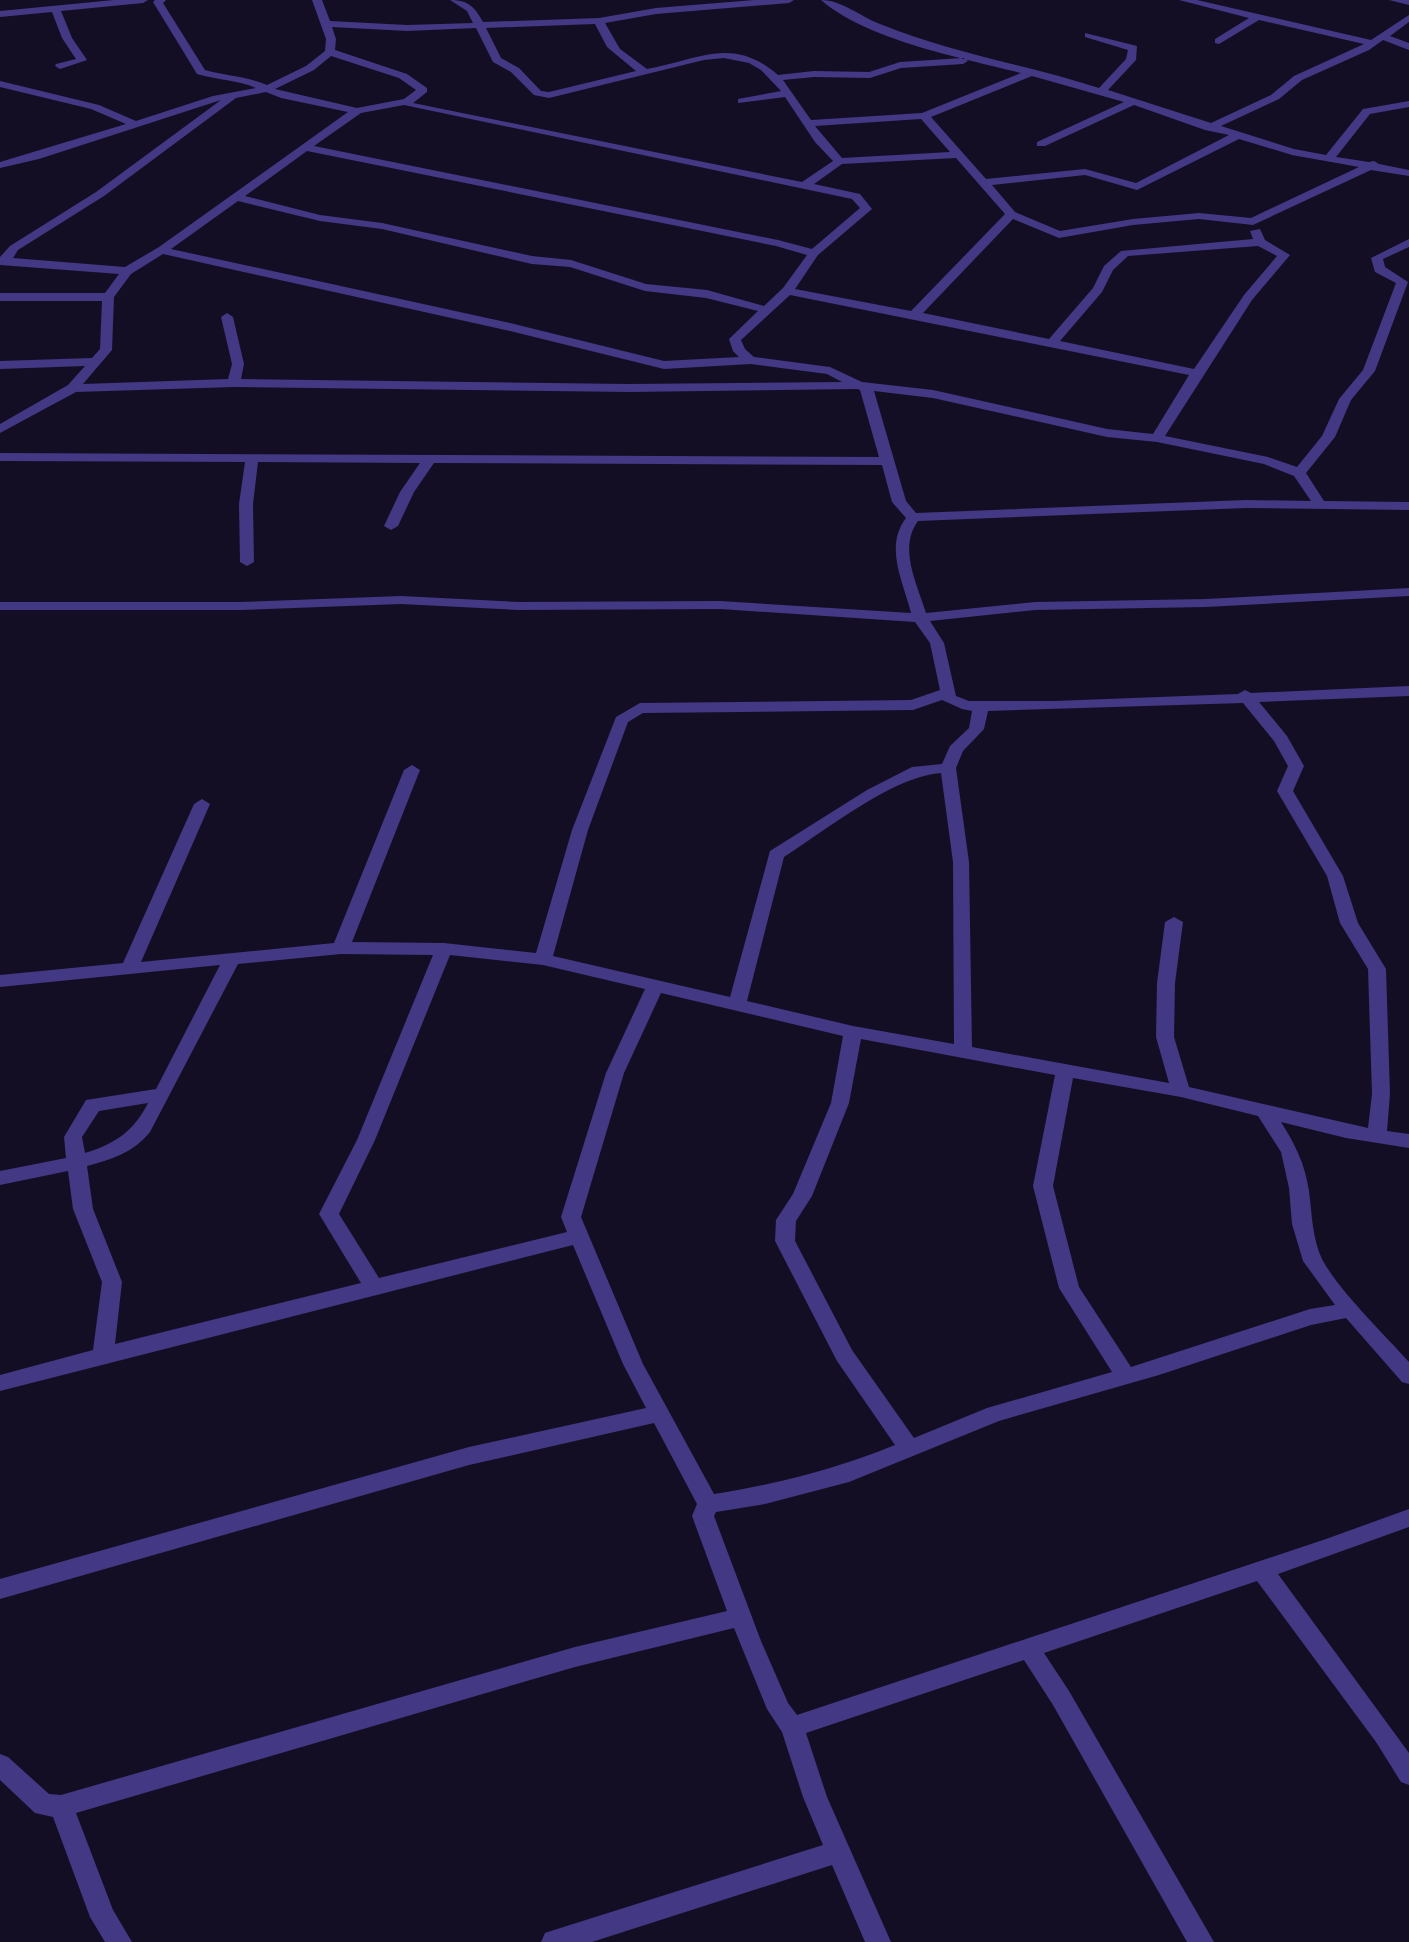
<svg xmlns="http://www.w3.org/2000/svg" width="1409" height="1942" font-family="'Archivo Narrow',sans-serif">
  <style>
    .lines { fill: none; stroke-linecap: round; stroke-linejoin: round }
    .minor { fill: #433883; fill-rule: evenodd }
  </style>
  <rect width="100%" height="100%" fill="#140e24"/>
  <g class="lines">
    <!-- minor -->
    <g class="minor">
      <polygon points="114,0 148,0 143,3 61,11 72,38 87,60 60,69 55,66 56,64 76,59 62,38 52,12 0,17 0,11"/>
      <path d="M155,0H166L163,3L205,70C226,76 246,76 267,85L306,66L325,51L326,39L312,0H322L330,21L407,25L473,23L467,11L450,0C468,0 475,7 483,22L599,18L656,8L754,0H794L789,3L656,14L605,23L620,49L647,69C698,60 732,35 778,75L814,71L869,72L900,62L963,58L968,61L963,64L901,68L870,78L814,77L783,80L811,120L922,113L1021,73C962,58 867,40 821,0C842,0 861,17 880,24C951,53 1027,65 1099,88L1126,59L1128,50L1085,37V33L1137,46L1136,60L1108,90L1211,123L1271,95L1294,76L1364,44L1259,20L1219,44L1215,43V39L1249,18L1179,0H1197L1371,40L1409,15V22L1390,36L1409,43V50L1383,40L1369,50L1302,80L1279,99L1221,126L1294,149L1326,155L1363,109L1409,101V107L1370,114L1336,157L1369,162L1374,161L1379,164L1409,170V176L1371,170L1253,225L1199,219L1133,225L1059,238L1013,219L923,313L1049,339L1093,288L1104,266L1121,251L1253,239L1250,231L1260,229L1265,240L1290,255L1252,300L1165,436L1268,457L1297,467L1322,436L1339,399L1363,370L1396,283L1375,272L1371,258L1409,239V247L1383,259L1385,267L1408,282L1375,371L1351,400L1335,437L1306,473L1324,501L1409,502V510L1246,508L918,521C898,548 917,584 926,613L1035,602L1206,599L1409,588V596L1206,607L1035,610L930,621L944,643L956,696L969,701H1054L1238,694L1245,690L1251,693L1409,686V696L1259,702L1287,736L1304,766L1293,791L1343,876L1358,923L1386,969L1390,1094L1387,1131L1409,1134V1148L1346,1138L1281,1122C1295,1144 1305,1164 1309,1191C1312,1213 1312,1238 1322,1259C1339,1291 1384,1334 1409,1362V1384L1402,1382L1346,1318L1311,1325L1159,1375L999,1421L849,1482L765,1504L716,1512L714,1516L761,1641L788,1703L797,1715L1326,1539L1409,1509V1527L1278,1574L1409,1753V1785L1401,1782L1376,1742L1257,1581L1044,1653L1069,1691L1214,1942H1187L1053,1705L1024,1660L806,1733L827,1797L891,1942H865L832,1865L592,1942H541L545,1933L554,1930L823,1845L803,1797L782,1732L767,1709L734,1628L575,1667L76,1813L113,1910L132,1942H105L90,1917L53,1817L35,1813L0,1780V1754L8,1757L49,1794L61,1795L575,1647L727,1611L692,1516L697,1504L654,1423L469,1465L0,1599V1579L469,1447L646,1408L623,1364L573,1245L0,1391V1375L93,1350L102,1282L73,1209L68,1171L0,1185V1171L66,1158L64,1137L86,1100L156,1089L220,965L0,987V975L123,963L194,804L202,799L210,804L141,962L334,943L404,770L412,765L420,770L352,942L444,943L536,953L572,830L616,717L640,703L911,700L940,690L930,643L915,622L720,609L518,610L401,604L240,610H0V602H240L401,596L518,602L720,601L911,613C903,581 884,547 906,518L892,502L882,465L434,463L414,492L398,526L391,530L384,526L400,492L420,463L258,462L253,504L254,562L247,566L240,562L239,504L245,462L0,461V453L879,457L860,390L857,389L629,392L234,387L76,392L0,433V424L68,385L85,366L0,369V361L92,358L100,349L102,301H0V293H105L119,274L0,265V257L10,246L96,192L221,100L39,159L0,168V162L126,124L91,109L0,87V81L99,105L136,121L213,96L256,88C238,80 217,80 197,74L153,2ZM595,24L607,47L636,71L549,92L541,91L519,68L501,58L486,28ZM332,27L407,31L476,28L493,62L511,72L534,95L549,98L704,60L724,58L749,63L761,70L781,91L738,99V103L785,97L815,142L833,161L802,182L413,103L427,92V88L407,74L335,50L336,39ZM331,56L399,78L416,90L404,99L357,108L275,89L314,70ZM1032,76L1124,102L1037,142V146H1045L1134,105L1205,130L1229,135L1136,183L1085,169L986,179L931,117ZM266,92L281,98L348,112L159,247L125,267L13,258L18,250L104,196L236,98ZM404,105L852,199L860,208L812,249L778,240L314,146L361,113ZM921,119L950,152L842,158L815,126ZM1239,139L1292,155L1359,167L1251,218L1199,213L1133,219L1060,231L1015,212L992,185L1085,175L1137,190ZM307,151L776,246L807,255L783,288L764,306L707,290L646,284L571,260L532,256L382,223L320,215L245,196ZM956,158L1005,214L911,311L795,289L818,255L872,209L860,194L814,184L842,164ZM238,201L320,221L382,229L532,264L570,267L645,291L706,298L758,311L729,339L733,351L739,357L664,361L510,323L171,249ZM1258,246L1277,256L1244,295L1194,369L1060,341L1102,292L1113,270L1128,256ZM163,254L510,331L664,369L751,364L827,374L842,382L629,384L241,379L244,364L233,317L227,313L221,317L232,364L228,379L83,384L112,350L114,297L131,274ZM790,295L1189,375L1153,434L1107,429L933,390L862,382L830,367L754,357L745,349L741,340ZM874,391L933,398L1107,437L1157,442L1264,464L1294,476L1311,501L1246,500L916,513L906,501ZM942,700L962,709L972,711L969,728L950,746L942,764L912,767L867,790L770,851L730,997L553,956L588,830L628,722L643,713L913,710ZM1243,703L1274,741L1288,766L1277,791L1327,876L1340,923L1368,969L1372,1094L1368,1128L1189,1087L1174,1037L1175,983L1183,922L1174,917L1165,922L1157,983L1156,1037L1169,1083L972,1047L969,862L956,768L963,751L984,729L988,711ZM941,773L953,862L954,1044L853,1026L747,1001L784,857C825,831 893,776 941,773ZM341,954L433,955L357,1140L319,1214L361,1283L115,1344L122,1282L93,1209L87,1166C112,1159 133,1153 150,1132L238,964ZM450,955L543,965L645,989L606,1073L561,1217L567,1232L379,1278L339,1214L375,1140ZM661,993L843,1036L831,1103L793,1194L776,1220L775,1241L837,1361L895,1445C836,1469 777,1484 714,1494L643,1364L581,1217L624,1073ZM861,1039L1055,1075L1033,1186L1059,1288L1112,1372L987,1408L914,1438L852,1350L795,1241L796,1221L812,1196L849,1103ZM1073,1078L1181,1097L1258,1116L1281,1152L1289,1188L1292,1224L1303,1261L1335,1305L1310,1309L1131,1367L1079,1287L1053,1186ZM148,1103C134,1131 115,1144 85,1153L82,1137L99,1111Z"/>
      <polygon points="1389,0 1409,0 1409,5"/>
    </g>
  </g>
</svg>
